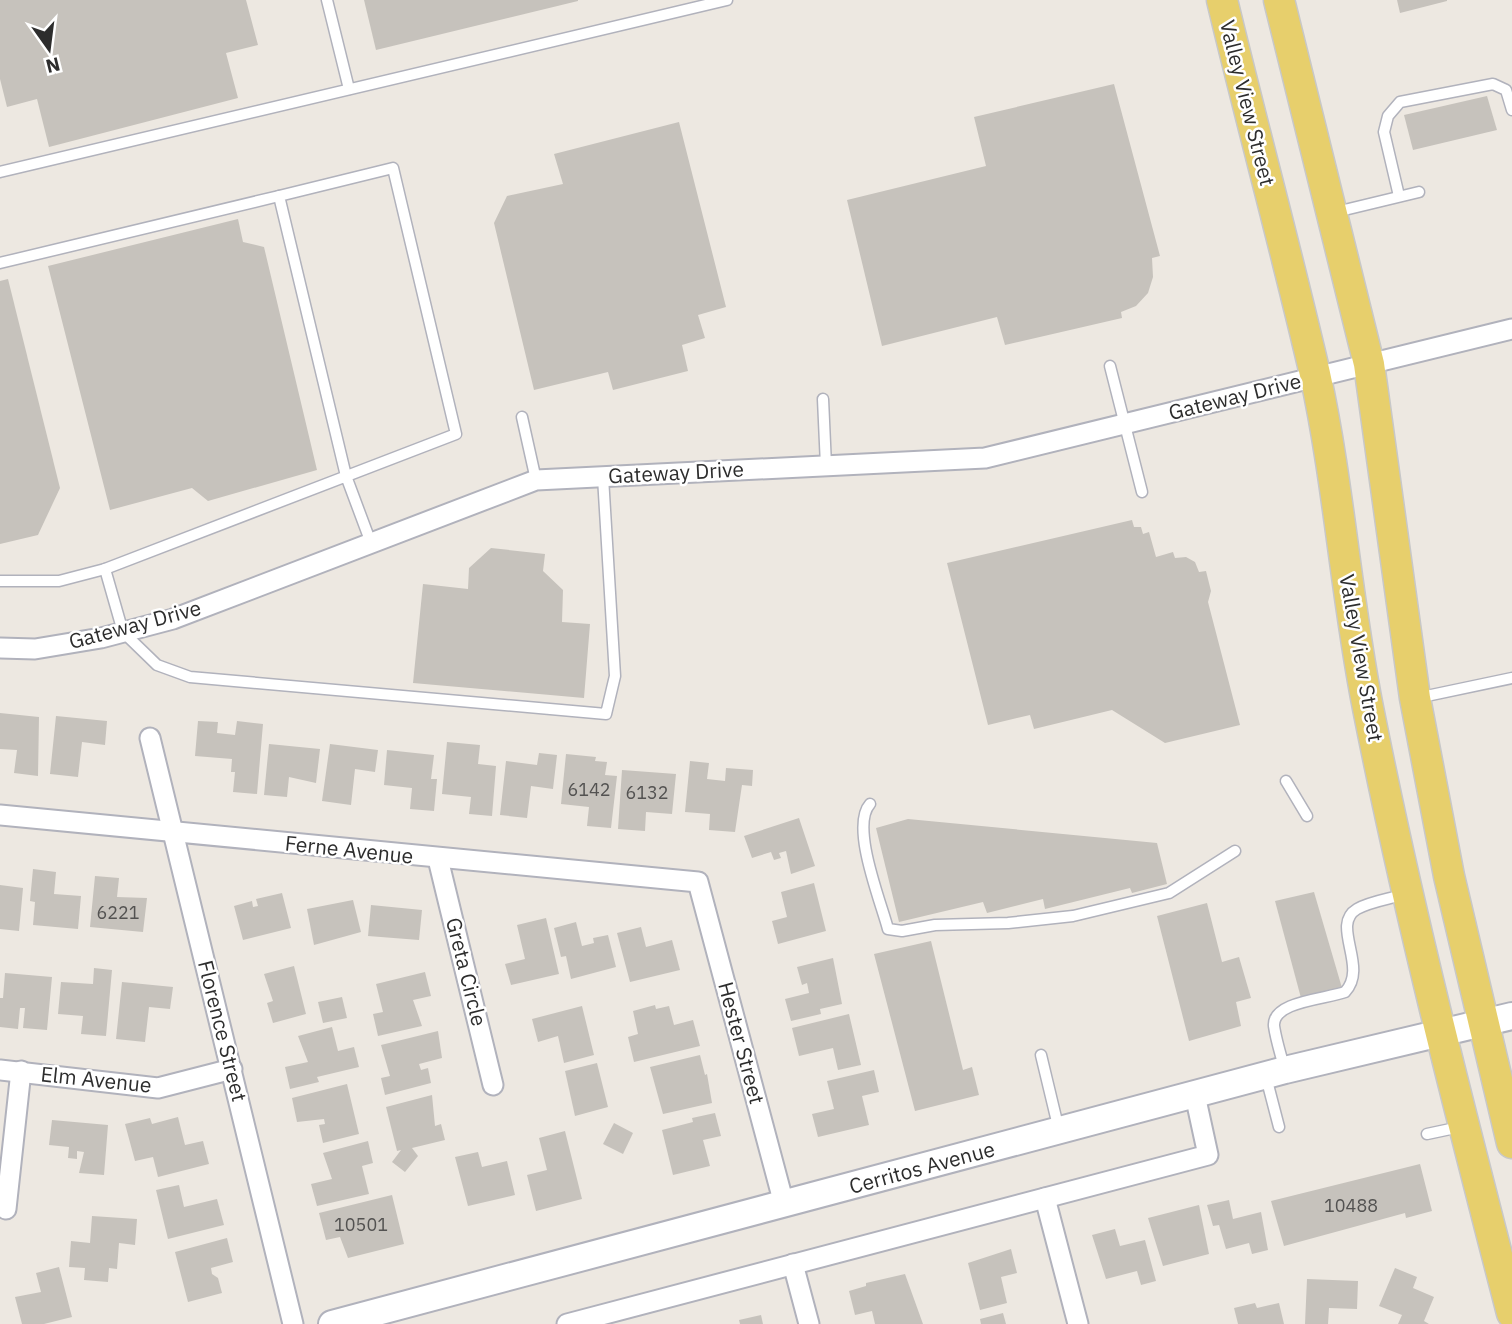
<svg xmlns="http://www.w3.org/2000/svg" width="1512" height="1324" font-family="'IBM Plex Sans',sans-serif">
  <style>
    .building { fill: #c6c2bc }
    .lines { fill: none; stroke-linecap: round; stroke-linejoin: round }
    .service-casing { stroke: #b1b2bc; stroke-width: 13 }
    .minor-casing { stroke: #b1b2bc; stroke-width: 23 }
    .secondary-casing { stroke: #b1b2bc; stroke-width: 30 }
    .primary-casing { stroke: #c8c8c8; stroke-width: 33 }
    .service { stroke: #fff; stroke-width: 10 }
    .minor { stroke: #fff; stroke-width: 19 }
    .secondary { stroke: #fff; stroke-width: 26 }
    .primary { stroke: #e7cf6c; stroke-width: 30 }
    .labels { text-anchor: middle; stroke-width: 5; stroke-linejoin: round; paint-order: stroke }
    .number-label { font-size: 18px; fill: #535251 }
    .street-label { font-size: 21px; fill: #2d2d2d; stroke: #fff }
  </style>
  <rect width="100%" height="100%" fill="#ede8e1"/>
  <!-- building -->
  <g class="building">
    <polygon points="0,0 246,0 258,45 226,53 238,98 49,147 37,99 7,107 0,79"/>
    <polygon points="364,0 578,0 578,1 376,50"/>
    <polygon points="1397,0 1447,0 1447,1 1400,13"/>
    <polygon points="1114,84 1160,256 1152,258 1153,277 1148,293 1136,306 1121,312 1122,318 1005,345 997,317 882,346 847,200 986,166 974,117"/>
    <polygon points="1487,96 1497,130 1413,150 1404,115"/>
    <polygon points="679,122 726,307 698,315 705,338 682,345 688,371 613,390 608,372 534,390 494,223 507,196 563,184 554,154"/>
    <polygon points="238,219 243,242 264,247 317,470 208,501 192,488 110,510 48,266"/>
    <polygon points="8,279 60,488 38,535 0,544 0,281"/>
    <polygon points="1132,520 1134,527 1141,527 1143,534 1149,532 1156,557 1173,552 1175,558 1186,557 1195,562 1199,572 1206,571 1211,591 1208,602 1240,725 1165,743 1112,710 1034,729 1030,715 988,725 947,563"/>
    <polygon points="491,548 545,554 543,571 563,590 562,622 590,624 584,698 413,683 423,584 468,589 469,568"/>
    <polygon points="0,713 39,717 38,776 14,773 17,750 0,749"/>
    <polygon points="56,716 107,721 105,745 82,742 78,777 50,774"/>
    <polygon points="198,721 218,722 217,733 235,735 237,721 263,724 257,794 233,792 235,772 231,772 232,759 195,756"/>
    <polygon points="447,742 480,745 478,764 496,766 492,816 469,814 471,797 442,794"/>
    <polygon points="269,744 320,749 316,783 289,777 287,797 264,795"/>
    <polygon points="330,744 378,750 375,772 355,769 351,805 322,801"/>
    <polygon points="387,750 434,755 431,779 437,779 434,811 410,809 412,788 384,785"/>
    <polygon points="539,753 557,755 553,789 531,786 527,818 500,815 506,761 537,765"/>
    <polygon points="566,754 596,757 595,761 607,762 605,775 617,776 611,828 587,826 589,807 561,804"/>
    <polygon points="690,761 709,763 707,779 725,781 726,768 753,770 752,786 742,785 735,832 709,830 710,814 685,812"/>
    <polygon points="622,770 676,774 672,814 646,812 645,831 618,829"/>
    <polygon points="799,818 815,866 791,874 786,851 779,853 781,858 774,860 771,852 752,858 744,836"/>
    <polygon points="908,819 1157,843 1167,884 1132,893 1130,888 1045,909 1043,899 987,913 983,902 899,922 876,828"/>
    <polygon points="33,869 56,872 54,894 81,896 78,929 33,925 35,902 30,901"/>
    <polygon points="95,876 119,878 117,897 147,898 143,932 90,927"/>
    <polygon points="814,883 826,931 778,944 772,921 787,917 781,892"/>
    <polygon points="0,885 23,888 19,931 0,929"/>
    <polygon points="1314,892 1342,988 1301,998 1275,901"/>
    <polygon points="282,893 291,928 243,940 234,906 252,901 253,907 258,906 256,899"/>
    <polygon points="353,900 361,932 314,945 307,909"/>
    <polygon points="1207,903 1222,962 1239,957 1251,998 1236,1002 1241,1026 1189,1041 1157,916"/>
    <polygon points="371,905 422,910 419,940 368,936"/>
    <polygon points="546,918 559,974 511,985 505,964 525,959 517,925"/>
    <polygon points="576,922 582,946 594,943 593,938 608,935 616,967 571,979 566,956 561,957 554,928"/>
    <polygon points="641,927 646,947 672,940 680,970 630,982 617,933"/>
    <polygon points="931,941 963,1070 972,1067 979,1095 915,1111 874,954"/>
    <polygon points="833,958 842,1004 820,1009 821,1014 791,1021 785,999 809,993 807,983 802,985 797,967"/>
    <polygon points="294,966 306,1014 273,1023 267,1003 273,1001 264,974"/>
    <polygon points="94,968 112,970 106,1036 81,1034 83,1016 58,1014 61,982 93,984"/>
    <polygon points="425,972 431,996 413,1000 422,1026 378,1036 373,1014 383,1012 376,984"/>
    <polygon points="5,973 52,977 47,1030 23,1028 25,1008 20,1008 18,1029 0,1027 0,998 3,998"/>
    <polygon points="122,982 173,987 170,1009 149,1007 145,1042 116,1039"/>
    <polygon points="342,997 347,1018 323,1023 318,1002"/>
    <polygon points="655,1005 656,1009 669,1006 674,1025 693,1020 700,1046 634,1062 628,1037 638,1034 633,1011"/>
    <polygon points="582,1006 594,1055 564,1063 558,1036 538,1042 532,1019"/>
    <polygon points="849,1014 861,1065 838,1070 833,1048 799,1056 792,1028"/>
    <polygon points="332,1027 338,1051 354,1047 359,1067 317,1077 319,1082 290,1089 285,1067 308,1062 298,1036"/>
    <polygon points="438,1031 442,1058 419,1064 421,1070 428,1068 431,1083 385,1095 381,1078 390,1076 381,1045"/>
    <polygon points="700,1055 705,1075 707,1074 712,1103 663,1114 650,1067"/>
    <polygon points="597,1063 608,1107 575,1116 565,1071"/>
    <polygon points="874,1070 879,1092 862,1096 869,1125 818,1137 812,1114 834,1109 827,1081"/>
    <polygon points="347,1084 359,1134 323,1143 319,1125 325,1124 324,1119 297,1122 292,1098"/>
    <polygon points="432,1095 435,1126 441,1124 445,1140 412,1148 418,1156 405,1172 392,1162 401,1150 397,1151 386,1107"/>
    <polygon points="715,1113 721,1136 703,1140 710,1166 673,1175 662,1130 693,1122 692,1118"/>
    <polygon points="178,1117 185,1145 203,1141 209,1164 158,1177 153,1157 135,1161 125,1124 150,1118 152,1124"/>
    <polygon points="52,1120 108,1125 104,1175 79,1173 84,1152 77,1151 77,1159 68,1158 69,1147 49,1145"/>
    <polygon points="614,1123 633,1133 623,1154 603,1144"/>
    <polygon points="565,1131 582,1199 536,1211 527,1175 547,1170 539,1138"/>
    <polygon points="368,1141 373,1163 362,1166 369,1194 317,1206 311,1184 332,1179 323,1153"/>
    <polygon points="478,1152 482,1167 507,1161 515,1195 468,1206 455,1157"/>
    <polygon points="1420,1164 1432,1211 1406,1218 1405,1213 1284,1246 1271,1201"/>
    <polygon points="179,1185 184,1207 217,1199 224,1225 168,1239 156,1190"/>
    <polygon points="392,1195 404,1244 348,1258 340,1237 326,1240 319,1213"/>
    <polygon points="1229,1200 1233,1219 1261,1212 1268,1250 1252,1254 1249,1243 1226,1249 1219,1225 1213,1226 1207,1205"/>
    <polygon points="1199,1205 1209,1254 1163,1266 1148,1218"/>
    <polygon points="92,1216 137,1219 135,1245 119,1243 117,1269 109,1268 108,1282 84,1280 85,1268 69,1267 71,1241 90,1243"/>
    <polygon points="1115,1229 1120,1246 1145,1240 1156,1281 1141,1285 1137,1271 1106,1279 1092,1235"/>
    <polygon points="227,1238 233,1262 211,1268 212,1274 218,1278 222,1293 188,1302 175,1252"/>
    <polygon points="1011,1249 1017,1273 1001,1277 1007,1303 980,1310 968,1263"/>
    <polygon points="59,1267 72,1317 44,1324 22,1324 15,1297 41,1292 36,1273"/>
    <polygon points="1395,1268 1417,1277 1413,1288 1434,1297 1424,1321 1429,1324 1398,1324 1402,1315 1379,1306"/>
    <polygon points="905,1274 923,1324 875,1324 872,1311 855,1315 849,1291 866,1286 866,1283"/>
    <polygon points="1307,1279 1358,1281 1357,1309 1329,1308 1328,1324 1305,1324"/>
    <polygon points="1255,1303 1257,1308 1279,1303 1284,1324 1238,1324 1234,1308"/>
    <polygon points="1003,1313 1006,1324 981,1324 980,1319"/>
    <polygon points="761,1315 763,1324 740,1324 739,1320"/>
  </g>
  <g class="lines">
    <defs>
      <g id="service">
        <polyline points="327,0 349,89"/>
        <polyline points="0,172 727,0"/>
        <polyline points="1399,196 1384,132 1388,116 1400,102 1493,84 1506,90 1512,110"/>
        <polyline points="1336,212 1419,192"/>
        <polyline points="0,263 279,196"/>
        <polyline points="1110,366 1142,492"/>
        <polyline points="823,399 826,466"/>
        <polyline points="522,417 536,480"/>
        <polyline points="371,543 346,476 279,196 393,168 456,434 105,569 123,632 157,665 190,677 606,714 615,676 603,477"/>
        <polyline points="0,581 59,581 105,569"/>
        <polyline points="1417,698 1512,678"/>
        <polyline points="1286,781 1307,816"/>
        <path d="M870,804C850,826 881,902 888,929L902,931L935,925L1008,923L1073,916L1169,893L1235,851"/>
        <polyline points="1041,1055 1059,1130"/>
        <path d="M1285,1070C1281,1056 1276,1040 1274,1026C1272,1001 1327,999 1345,992C1369,967 1330,925 1357,909C1371,901 1390,899 1405,894"/>
        <polyline points="1266,1077 1279,1127"/>
        <polyline points="1427,1134 1460,1127"/>
      </g>
      <g id="minor">
        <polyline points="0,648 35,649 101,638 173,619 536,480 985,458 1512,329"/>
        <polyline points="150,738 293,1324"/>
        <polyline points="0,815 698,882 784,1204"/>
        <polyline points="438,859 493,1085"/>
        <polyline points="0,1070 158,1088 232,1069"/>
        <polyline points="1045,1198 1078,1324"/>
        <polyline points="6,1209 21,1071"/>
        <polyline points="793,1264 809,1324"/>
        <polyline points="567,1324 1208,1155 1195,1095"/>
      </g>
      <polyline id="secondary" points="332,1324 1285,1070 1512,1016"/>
      <g id="primary">
        <path d="M1222,0C1252,125 1286,249 1315,374C1339,484 1346,598 1368,708C1408,911 1460,1112 1512,1313"/>
        <polyline points="1279,0 1369,364 1415,698 1449,876 1512,1143"/>
      </g>
    </defs>
    <!-- service casing -->
    <use href="#service" class="service-casing"/>
    <!-- minor casing -->
    <use href="#minor" class="minor-casing"/>
    <!-- secondary casing -->
    <use href="#secondary" class="secondary-casing"/>
    <!-- primary casing -->
    <use href="#primary" class="primary-casing"/>
    <!-- service -->
    <use href="#service" class="service"/>
    <!-- minor -->
    <use href="#minor" class="minor"/>
    <!-- secondary -->
    <use href="#secondary" class="secondary"/>
    <!-- primary -->
    <use href="#primary" class="primary"/>
  </g>
  <g class="labels">
    <!-- number labels -->
    <g class="number-label">
      <text x="589" y="796">6142</text>
      <text x="647" y="799">6132</text>
      <text x="118" y="919">6221</text>
      <text x="1351" y="1212">10488</text>
      <text x="361" y="1231">10501</text>
    </g>
    <!-- street labels -->
    <g class="street-label">
      <text transform="translate(1247 103) rotate(76)" y="7">Valley View Street</text>
      <text transform="translate(1235 397) rotate(-14)" y="7">Gateway Drive</text>
      <text transform="translate(676 473) rotate(-3)" y="7">Gateway Drive</text>
      <text transform="translate(135 625) rotate(-15)" y="7">Gateway Drive</text>
      <text transform="translate(1361 658) rotate(80)" y="7">Valley View Street</text>
      <text transform="translate(349 850) rotate(6)" y="7">Ferne Avenue</text>
      <text transform="translate(466 972) rotate(76)" y="7">Greta Circle</text>
      <text transform="translate(222 1031) rotate(76)" y="7">Florence Street</text>
      <text transform="translate(741 1043) rotate(75)" y="7">Hester Street</text>
      <text transform="translate(96 1080) rotate(6)" y="7">Elm Avenue</text>
      <text transform="translate(922 1168) rotate(-15)" y="7">Cerritos Avenue</text>
    </g>
  </g>
  <!-- north arrow -->
  <g transform="translate(49 49) rotate(166)" stroke="#ffffff" stroke-width="5" paint-order="stroke">
  <path d="M0-5L12 26L0 18L-12 26Z" fill="#2d2d2d"/>
  <text y="-10" font-size="19" font-weight="bold" text-anchor="middle" fill="#2d2d2d">N</text>
  </g>
</svg>
